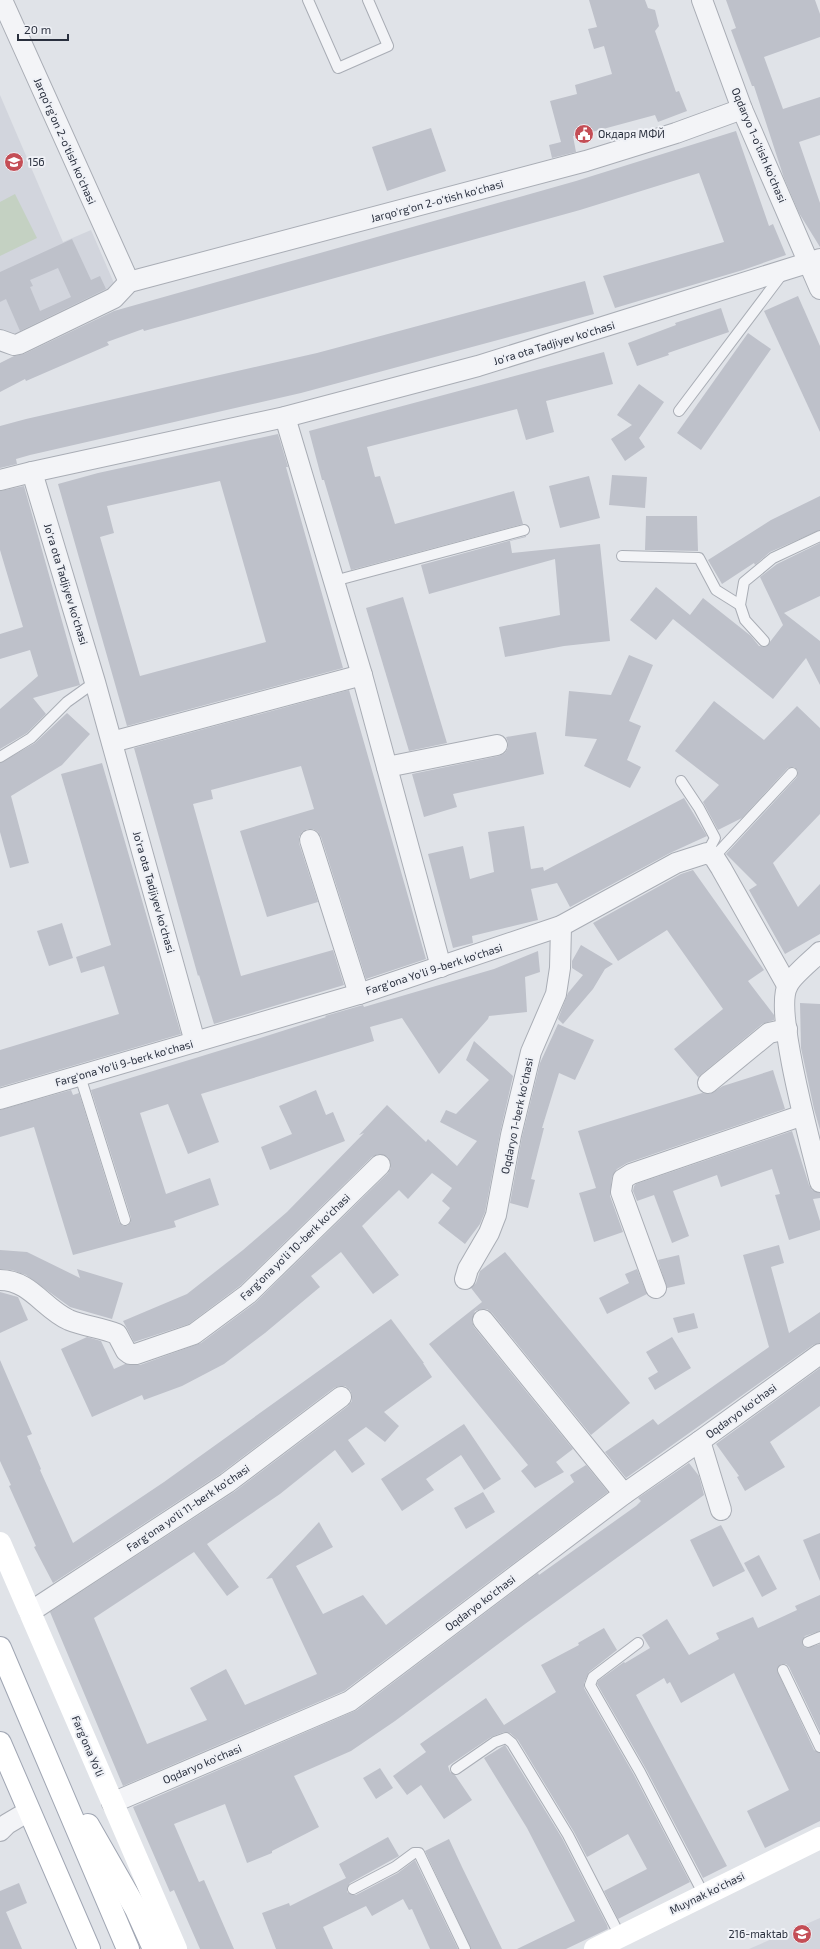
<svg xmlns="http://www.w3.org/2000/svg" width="820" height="1949" font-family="'Exo 2',sans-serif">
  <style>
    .built { fill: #d2d5dd }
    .green { fill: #c4d1c2 }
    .building { fill: #bec1ca; fill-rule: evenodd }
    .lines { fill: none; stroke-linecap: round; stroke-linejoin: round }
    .lane-casing { stroke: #a9adb5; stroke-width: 12 }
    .street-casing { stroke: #a9adb5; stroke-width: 22 }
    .primary-casing { stroke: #a0a6b3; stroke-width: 24 }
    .lane { stroke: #f3f4f7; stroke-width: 10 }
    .street { stroke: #f3f4f7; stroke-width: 20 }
    .secondary { stroke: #fff; stroke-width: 22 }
    .primary { stroke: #fff; stroke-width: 22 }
    .labels { text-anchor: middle; stroke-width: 4; stroke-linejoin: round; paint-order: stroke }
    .poi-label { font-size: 11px; fill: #2a303e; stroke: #eff1f6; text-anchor: start }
    .street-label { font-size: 11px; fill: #2a303e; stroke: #eff1f6 }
  </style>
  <rect width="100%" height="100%" fill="#e0e3e8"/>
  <!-- built -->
  <g class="built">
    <polygon points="0,95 63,242 91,230 123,304 14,352 0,345"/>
    <polygon points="820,1918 820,1949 749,1949"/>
  </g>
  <!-- green -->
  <polygon class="green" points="15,194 37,238 0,256 0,202"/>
  <!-- building -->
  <g class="building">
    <polygon points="589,0 645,0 648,8 655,10 659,26 655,31 676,92 679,91 687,111 658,122 655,115 592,132 591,138 573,136 576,152 552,158 549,145 561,142 550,101 577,94 575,85 612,74 604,46 594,49 588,29 597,27"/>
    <polygon points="726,0 815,0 820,14 820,37 764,57 783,109 820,97 820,135 799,142 820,203 820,247 799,213 784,178 754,86 752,86 731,30 736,28"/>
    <polygon points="431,128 446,171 387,191 372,147"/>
    <polygon points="736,131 769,226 773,224 786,255 743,270 615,308 603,276 724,242 699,173 580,210 144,331 143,329 107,342 109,345 26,381 25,379 0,392 0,363 14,356 24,354 114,311 576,181"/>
    <path d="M72,239L91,280L100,276L106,289L20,331L6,299L0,302V272ZM58,268L71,297L40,311L30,287L33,286L30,280Z"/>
    <polygon points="585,281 594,314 301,393 30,455 16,459 17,464 0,468 0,426 26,419 317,353"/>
    <polygon points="798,296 820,346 820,432 764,311"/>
    <polygon points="721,308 729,332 668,353 669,355 637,366 628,343 676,325 675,323"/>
    <polygon points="748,333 771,349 701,450 677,433"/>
    <polygon points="604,352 613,384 546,401 554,432 526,440 517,409 367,447 375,477 380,476 395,524 514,491 523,524 351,570 324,480 322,480 309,431"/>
    <polygon points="639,384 664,402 639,438 645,447 625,461 611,439 632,425 617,415"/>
    <path d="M278,434L288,467H286L343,668L127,726L58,484L98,473ZM220,481L266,642L140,676L100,537L114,533L107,506Z"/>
    <polygon points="612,475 647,477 645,508 609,505"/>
    <polygon points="589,476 600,518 560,528 549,486"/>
    <polygon points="24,486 80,685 33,698 46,714 27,733 0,749 0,709 38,676 30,650 0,659 0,634 23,627 0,550 0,491"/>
    <polygon points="820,496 820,530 770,552 755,565 754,563 722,584 708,560 771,520"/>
    <polygon points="646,516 697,516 698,551 645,550"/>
    <polygon points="526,536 526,537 510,541 512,553 600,544 610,641 564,646 505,657 499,627 560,615 555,559 429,594 421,565"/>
    <polygon points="820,543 820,596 784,613 820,641 820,685 806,658 773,699 673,619 656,640 630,620 656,587 690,615 703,598 751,636 759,646 766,647 783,625 760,577 777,564"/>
    <polygon points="403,597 447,743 409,751 366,608"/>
    <polygon points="629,655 653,665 629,721 641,726 627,760 641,767 630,788 584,766 597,739 565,736 569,691 611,695"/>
    <polygon points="349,690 426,959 366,979 321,837 318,832 313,829 307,829 302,832 299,837 299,843 318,902 267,917 240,831 314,809 301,766 211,790 213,799 193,804 241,976 333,950 344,985 214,1024 199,975 198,976 134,748"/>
    <polygon points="714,701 764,740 797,706 820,728 820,814 773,863 798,907 820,884 820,934 785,954 749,890 757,885 726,854 797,777 798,771 794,767 788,768 742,818 718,830 703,802 719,785 675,751"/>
    <polygon points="67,713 90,734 62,765 11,796 29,863 10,868 0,832 0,763 35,743"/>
    <polygon points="536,732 544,774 453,794 457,807 424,817 412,774 499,756 505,753 508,748 508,742 506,737"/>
    <polygon points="102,763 181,1034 0,1087 0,1050 119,1014 104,966 81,973 76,957 111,945 61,774"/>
    <polygon points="684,798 707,836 670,853 570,907 557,883 531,889 538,920 472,936 473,943 453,948 428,854 463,846 470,879 494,872 488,832 524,826 531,869 543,867 544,871"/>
    <polygon points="693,870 764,970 748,981 774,1015 774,1020 762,1024 698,1077 674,1049 723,1009 667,930 618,961 593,923 681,874"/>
    <polygon points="62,923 73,958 49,966 37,931"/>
    <polygon points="581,945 613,964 605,969 593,989 563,1024 558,1019 568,993 583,975 572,968 572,961"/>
    <polygon points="538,951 540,972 525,977 527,1012 489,1016 488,1019 439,1074 402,1018 370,1027 374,1041 201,1094 219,1142 188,1154 168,1104 140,1113 166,1194 210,1178 219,1205 174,1221 176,1227 73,1255 34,1127 0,1137 0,1110 71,1090 73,1095 79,1093 119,1222 123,1226 127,1226 131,1222 131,1218 91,1090 251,1041 326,1017 325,1016 363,1005 364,1007 494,969"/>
    <polygon points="800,1003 820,1004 820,1130 814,1109 801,1048"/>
    <polygon points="558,1024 594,1040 575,1080 559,1073 542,1128 544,1128 531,1179 535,1180 528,1208 510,1203 522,1137 540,1063"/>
    <polygon points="474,1041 513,1076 500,1133 485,1212 480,1224 465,1244 438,1223 450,1208 442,1201 452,1188 432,1173 408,1199 399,1190 362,1226 399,1275 373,1294 341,1252 311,1276 320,1287 265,1333 224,1364 182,1386 144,1400 142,1395 92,1417 61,1349 87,1337 101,1341 114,1369 125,1364 140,1365 201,1343 255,1303 388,1173 391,1168 391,1163 388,1157 378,1154 372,1157 241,1285 189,1324 134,1342 123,1321 187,1294 243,1250 287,1212 364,1133 359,1135 387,1105 426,1142 428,1139 457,1166 477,1141 440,1122 446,1110 456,1114 489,1080 466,1060"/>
    <polygon points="773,1070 785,1109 627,1163 617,1169 612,1177 610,1196 623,1232 594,1242 579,1193 596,1188 578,1131 702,1093 710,1094 723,1086"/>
    <polygon points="316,1090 326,1115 333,1112 345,1141 270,1170 261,1147 292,1134 279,1106"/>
    <polygon points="792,1131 809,1185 812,1190 820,1193 820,1198 813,1199 820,1221 820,1230 789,1240 775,1195 780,1194 772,1169 721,1187 717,1175 673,1191 689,1236 672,1243 654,1195 637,1201 633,1191 634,1186 636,1184"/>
    <polygon points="779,1245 784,1263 771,1267 789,1333 820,1312 820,1343 813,1345 626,1478 605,1452 653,1419 658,1425 769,1347 743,1255"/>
    <polygon points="0,1250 27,1252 80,1278 77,1269 123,1283 112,1319 70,1307 26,1275 12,1270 0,1269"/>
    <polygon points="505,1252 630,1403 591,1435 492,1313 487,1309 482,1309 475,1311 472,1321 474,1327 573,1449 556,1462 564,1472 535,1488 521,1471 528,1465 429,1344 482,1302 471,1288 476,1283 480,1271"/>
    <polygon points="679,1255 685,1284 667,1288 658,1260"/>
    <polygon points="637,1269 647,1294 607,1314 599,1298 629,1283 625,1274"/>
    <polygon points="0,1292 18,1297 28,1320 0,1333"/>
    <polygon points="694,1313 698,1328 678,1333 673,1318"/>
    <polygon points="391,1319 424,1363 423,1363 432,1377 384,1412 399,1426 385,1442 366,1427 348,1440 365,1464 352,1473 335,1450 280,1494 207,1544 239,1587 227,1596 194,1552 94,1618 147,1744 207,1720 190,1688 226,1669 245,1705 317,1674 272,1578 266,1579 319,1522 333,1547 296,1566 323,1614 363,1595 386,1625 574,1482 570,1475 586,1465 608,1492 344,1691 123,1786 50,1612 234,1492 348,1406 352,1401 352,1395 350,1390 345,1386 339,1386 334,1388 220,1474 53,1583 34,1547 36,1546 9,1486 11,1485 0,1461 0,1360 32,1434 27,1436 41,1469 40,1470 73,1543 164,1482"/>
    <polygon points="672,1337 691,1368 655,1390 648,1378 658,1372 646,1352"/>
    <polygon points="820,1368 820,1406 770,1442 785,1467 745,1491 737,1477 739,1476 716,1444"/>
    <polygon points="464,1424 501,1479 484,1490 461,1455 426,1479 434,1490 402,1511 381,1479"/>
    <polygon points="689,1463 699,1476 704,1495 525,1624 395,1721 351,1751 294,1776 319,1827 272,1851 272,1853 247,1863 225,1804 174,1824 199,1882 204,1880 234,1949 200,1949 174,1890 170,1892 133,1807 357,1710 538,1573 539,1575 636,1506 641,1501 638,1498"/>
    <polygon points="483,1492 495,1512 466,1529 454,1508"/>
    <polygon points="721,1525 745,1571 713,1587 690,1540"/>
    <polygon points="820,1533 820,1581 803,1540"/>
    <polygon points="759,1555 777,1589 762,1597 744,1563"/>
    <polygon points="820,1595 820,1631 805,1636 802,1642 804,1647 807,1648 820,1644 820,1732 789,1667 786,1664 781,1664 777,1670 814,1750 820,1753 820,1821 765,1848 747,1811 789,1790 734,1673 681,1703 670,1682 667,1684 664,1678 636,1695 727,1866 703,1878 646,1769 597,1684 598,1681 624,1662 625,1663 650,1648 642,1635 667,1619 689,1655 719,1639 716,1633 753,1617 758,1628 797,1610 795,1606"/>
    <polygon points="604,1628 617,1650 589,1672 584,1683 584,1688 634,1775 690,1882 618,1919 604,1891 647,1869 628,1834 587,1857 574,1832 518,1740 510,1733 504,1732 491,1737 448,1766 450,1772 455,1775 472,1800 444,1819 421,1785 407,1795 393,1776 426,1752 420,1744 486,1698 504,1725 556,1692 541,1665 579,1645 578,1643"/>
    <polygon points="505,1745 562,1838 607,1925 608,1929 566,1949 517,1949 575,1921 527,1828 484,1758"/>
    <polygon points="380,1768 393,1788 376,1799 363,1778"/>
    <polygon points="388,1837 399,1856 350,1883 347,1888 347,1892 352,1895 356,1895 398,1873 415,1860 458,1949 430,1949 412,1909 409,1910 403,1899 372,1916 366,1906 323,1927 333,1949 276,1949 262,1913 289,1903 290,1906 346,1878 339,1864"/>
    <polygon points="449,1839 462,1867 502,1949 471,1949 425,1851"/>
    <polygon points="19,1883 27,1903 6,1912 22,1949 0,1949 0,1891"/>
  </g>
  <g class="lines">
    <defs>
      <g id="lane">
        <polyline points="308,0 338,68 388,46 368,0"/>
        <polyline points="679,411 783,273"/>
        <polyline points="622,556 699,558 716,590 740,605"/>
        <polyline points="334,581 524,530"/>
        <polyline points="764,641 745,620 740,605 744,582 773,558 820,536"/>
        <polyline points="0,757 31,738 67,702 95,682"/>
        <polyline points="681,781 699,808 715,838 707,853"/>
        <polyline points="714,857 792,773"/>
        <polyline points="80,1076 125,1220"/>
        <polyline points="808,1642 820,1637"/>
        <polyline points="638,1643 593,1677 590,1685 640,1772 704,1895"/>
        <polyline points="783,1670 820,1747"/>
        <polyline points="456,1769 495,1742 506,1738 512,1743 568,1835 620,1936"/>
        <polyline points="353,1889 395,1867 414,1853 419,1853 465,1949"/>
      </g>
      <g id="street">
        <polyline points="2,0 129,282"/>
        <polyline points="702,0 742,109 820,289"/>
        <polyline points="0,340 14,345 19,344 114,298 129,282 586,161 676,133 742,109"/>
        <polyline points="285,417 362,675 441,967"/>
        <polyline points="32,472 95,682 195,1042"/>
        <polyline points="0,480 32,472 285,417 478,366 820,259"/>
        <polyline points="112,742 362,675"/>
        <polyline points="387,767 497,745"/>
        <polyline points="310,840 359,994"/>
        <path d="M820,952C812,960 792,976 788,985C773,1010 812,1149 820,1182"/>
        <polyline points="708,1083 769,1033 787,1029"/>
        <polyline points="0,1099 359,994 561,926 676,863 707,853 714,857 721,868 787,985"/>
        <polyline points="465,1279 468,1269 489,1233 496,1215 511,1135 531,1052 556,994 560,968 561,926"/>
        <path d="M0,1280C30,1280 44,1309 69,1320C84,1326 102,1328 117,1334L126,1351L130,1354H136L194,1334L248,1294L380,1165"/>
        <polyline points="656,1288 621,1192 623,1179 631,1174 803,1115"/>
        <polyline points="483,1320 624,1494"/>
        <polyline points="700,1441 721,1510"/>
        <polyline points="30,1612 227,1483 341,1397"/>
        <polyline points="112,1803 350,1701 624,1494 700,1441 820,1354"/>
        <polyline points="0,1831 7,1824 29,1811"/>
      </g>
      <g id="primary">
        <polyline points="0,1648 128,1949"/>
        <polyline points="0,1743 89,1949"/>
        <polyline points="88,1825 136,1909 154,1949"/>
      </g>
    </defs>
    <!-- lane casing -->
    <use href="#lane" class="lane-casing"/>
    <!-- street casing -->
    <use href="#street" class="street-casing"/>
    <!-- primary casing -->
    <use href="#primary" class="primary-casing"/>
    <!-- lane -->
    <use href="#lane" class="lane"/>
    <!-- street -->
    <use href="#street" class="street"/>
    <!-- secondary -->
    <g class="secondary">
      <polyline points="0,1543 176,1949"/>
      <polyline points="595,1949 820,1838"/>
    </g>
    <!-- primary -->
    <use href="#primary" class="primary"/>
  </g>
  <!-- icons -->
  <defs>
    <symbol id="civic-disc" viewBox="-11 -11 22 22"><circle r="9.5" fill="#c44e56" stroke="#eff1f6"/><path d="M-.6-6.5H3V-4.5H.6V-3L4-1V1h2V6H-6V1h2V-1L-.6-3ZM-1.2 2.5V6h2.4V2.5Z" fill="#fff"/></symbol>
    <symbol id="school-disc" viewBox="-11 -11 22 22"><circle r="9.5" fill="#c44e56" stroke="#eff1f6"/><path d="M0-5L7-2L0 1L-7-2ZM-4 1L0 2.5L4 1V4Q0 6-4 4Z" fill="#fff"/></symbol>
  </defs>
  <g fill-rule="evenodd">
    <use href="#civic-disc" x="573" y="123" width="22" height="22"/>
    <use href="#school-disc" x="3" y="151" width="22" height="22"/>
    <use href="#school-disc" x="791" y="1923" width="22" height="22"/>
  </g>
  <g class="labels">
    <!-- poi labels -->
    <g class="poi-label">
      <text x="598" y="138">Окдаря МФЙ</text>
      <text x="28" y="166">156</text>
      <text x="788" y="1938" text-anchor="end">216-maktab</text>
    </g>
    <!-- street labels -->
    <g class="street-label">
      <text transform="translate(65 141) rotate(66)" y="4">Jarqo'rg'on 2-o'tish ko'chasi</text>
      <text transform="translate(759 145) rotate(67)" y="4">Oqdaryo 1-o'tish ko'chasi</text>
      <text transform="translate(437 201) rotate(-15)" y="4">Jarqo'rg'on 2-o'tish ko'chasi</text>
      <text transform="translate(554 343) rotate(-17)" y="4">Jo'ra ota Tadjiyev ko'chasi</text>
      <text transform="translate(66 584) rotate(73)" y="4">Jo'ra ota Tadjiyev ko'chasi</text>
      <text transform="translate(154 892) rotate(74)" y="4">Jo'ra ota Tadjiyev ko'chasi</text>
      <text transform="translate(434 969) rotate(-18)" y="4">Farg'ona Yo'li 9-berk ko'chasi</text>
      <text transform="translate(124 1063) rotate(-16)" y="4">Farg'ona Yo'li 9-berk ko'chasi</text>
      <text transform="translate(517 1116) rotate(-78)" y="4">Oqdaryo 1-berk ko'chasi</text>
      <text transform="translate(295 1247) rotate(-44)" y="4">Farg'ona yo'li 10-berk ko'chasi</text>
      <text transform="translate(741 1411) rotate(-36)" y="4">Oqdaryo ko'chasi</text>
      <text transform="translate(188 1508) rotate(-34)" y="4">Farg'ona yo'li 11-berk ko'chasi</text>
      <text transform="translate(480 1603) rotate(-37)" y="4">Oqdaryo ko'chasi</text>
      <text transform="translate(88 1746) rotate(67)" y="4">Farg'ona Yo'li</text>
      <text transform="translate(202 1764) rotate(-23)" y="4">Oqdaryo ko'chasi</text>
      <text transform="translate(707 1893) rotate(-26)" y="4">Muynak ko'chasi</text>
    </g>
  </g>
  <!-- scale -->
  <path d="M18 34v6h50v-6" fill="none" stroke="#2a303e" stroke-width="2"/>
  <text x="24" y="34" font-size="12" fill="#2a303e" stroke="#eff1f6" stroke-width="3" paint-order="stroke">20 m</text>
</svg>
